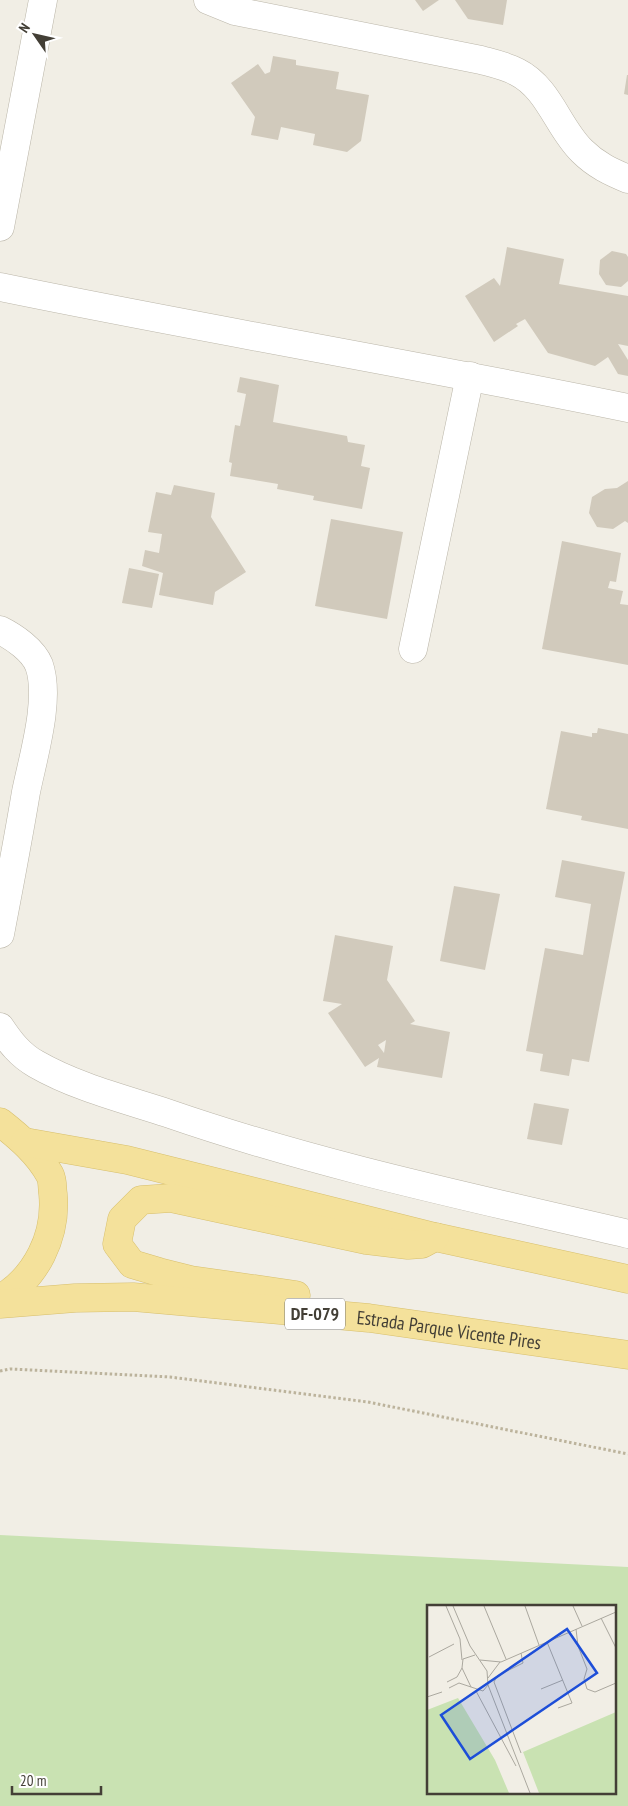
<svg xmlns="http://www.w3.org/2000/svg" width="628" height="1806" font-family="'PT Sans Narrow',sans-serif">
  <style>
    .green { fill: #c9e2b2; fill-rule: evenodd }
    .building { fill: #d1cabc; fill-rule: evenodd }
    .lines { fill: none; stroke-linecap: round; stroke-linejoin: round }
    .minor-casing { stroke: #bbb6a9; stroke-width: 29 }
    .major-casing { stroke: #d7bf6d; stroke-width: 29 }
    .path { stroke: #bcb39c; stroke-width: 3; stroke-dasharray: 2.5 2.5; stroke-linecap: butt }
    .minor { stroke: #fff; stroke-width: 28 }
    .major { stroke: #f4e19b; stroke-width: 28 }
    .labels { text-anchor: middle; stroke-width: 4; stroke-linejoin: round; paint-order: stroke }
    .shield { fill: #fff; stroke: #7b7972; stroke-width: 1 }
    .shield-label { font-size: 18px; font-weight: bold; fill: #433f36 }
    .street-label { font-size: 19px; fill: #433f36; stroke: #fff }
    .inset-road { fill: none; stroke: #aba89f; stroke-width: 1 }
    .view { fill: #1d4ed8; fill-opacity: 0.15; stroke: #1d4ed8; stroke-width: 2.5 }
    .inset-edge { fill: none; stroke: #433f36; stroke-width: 2.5 }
  </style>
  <rect width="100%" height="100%" fill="#f1eee5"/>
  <!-- green -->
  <path class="green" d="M0,1535L628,1567V1806H0ZM428,1606H614V1792H428Z"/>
  <!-- building -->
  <g class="building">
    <polygon points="415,0 439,0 423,11"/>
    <polygon points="455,0 507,0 503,25 468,19"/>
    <polygon points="273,56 296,60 296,65 339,72 336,89 369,95 361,141 347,152 313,145 315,134 281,127 278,140 251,135 255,117 231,83 258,64 265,74 270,72"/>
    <polygon points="627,75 628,75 628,95 624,94"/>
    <polygon points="507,247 564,259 559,284 628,296 628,346 618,344 628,360 628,376 618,374 608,357 595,366 548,353 525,319 516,324 518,326 494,342 465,296 494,278 500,286"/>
    <polygon points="612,251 626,254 628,257 628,281 621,287 606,285 599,274 600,260"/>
    <polygon points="240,377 279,385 273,422 347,436 348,442 365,445 361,466 370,468 362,509 313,500 314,496 277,489 278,484 230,476 232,463 229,462 235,425 240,426 246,394 237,392"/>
    <polygon points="628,481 628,523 625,521 613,529 597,527 589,513 592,497 605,489 617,488"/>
    <polygon points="174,485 215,493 211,517 246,572 215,592 213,605 159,595 163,573 142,566 145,550 159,553 162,534 148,532 156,492 171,495"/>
    <polygon points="331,519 403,532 387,619 315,606"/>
    <polygon points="562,541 621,553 616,582 610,581 608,588 623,591 620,604 628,605 628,665 542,649"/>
    <polygon points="129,568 159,574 152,608 122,603"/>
    <polygon points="598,728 628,734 628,829 581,820 582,816 546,809 561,731 592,737 592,733 597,733"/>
    <polygon points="562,860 625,872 589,1062 572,1059 569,1076 540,1071 543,1054 526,1051 545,948 583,955 591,904 555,897"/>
    <polygon points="454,886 500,894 485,970 440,961"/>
    <path d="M335,935L393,946L387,980L415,1021L410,1024L450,1032L442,1078L377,1067L379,1058L365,1067L328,1013L342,1004L323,1001ZM386,1040L384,1053L378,1045Z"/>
    <polygon points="534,1103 569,1109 562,1145 527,1139"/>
  </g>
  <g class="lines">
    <defs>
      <g id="minor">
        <path d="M208,0L235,11L481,60C492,63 506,66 517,72C549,88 558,128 582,151C596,165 611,172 628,179"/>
        <polyline points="0,227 43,0"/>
        <path d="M0,287C209,330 419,365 628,408"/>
        <path d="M0,630C14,637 33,650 39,665C51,699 33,757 26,792C18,840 9,887 0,934"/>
        <polyline points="413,649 470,376"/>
        <path d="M0,1027C10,1042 20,1055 36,1064C76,1087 124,1099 167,1113C317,1165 474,1198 628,1234"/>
      </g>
      <g id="major">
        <path d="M0,1122C19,1137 38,1153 50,1175C53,1181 52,1189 53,1194C57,1236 36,1278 0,1299"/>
        <polyline points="25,1142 127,1160 435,1237 628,1279"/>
        <polyline points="296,1295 191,1280 159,1272 132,1264 117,1244 122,1219 141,1200 171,1198 366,1240 408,1245 422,1244 435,1237"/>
        <path id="s1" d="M0,1304L75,1298L133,1297L369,1318L628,1355"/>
      </g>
    </defs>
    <!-- minor casing -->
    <use href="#minor" class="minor-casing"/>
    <!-- major casing -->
    <use href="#major" class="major-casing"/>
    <!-- path -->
    <polyline class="path" points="0,1371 10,1369 170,1377 368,1402 628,1454"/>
    <!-- minor -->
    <use href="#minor" class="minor"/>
    <!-- major -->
    <use href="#major" class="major"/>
  </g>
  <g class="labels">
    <!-- shield labels -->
    <rect class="shield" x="285" y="1298.5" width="60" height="31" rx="4"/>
    <g class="shield-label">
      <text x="315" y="1320">DF-079</text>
    </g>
    <!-- street labels -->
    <g class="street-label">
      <text dy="7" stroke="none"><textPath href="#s1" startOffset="451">Estrada Parque Vicente Pires</textPath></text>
    </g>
  </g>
  <!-- overview -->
  <g transform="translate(427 1605)">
    <rect width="189" height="189" fill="#f1eee5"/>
    <path d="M31,93L68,155L82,188H0V105ZM189,107V188H112L96,147Z" fill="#c9e2b2"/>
    <path class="inset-road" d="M19,1L33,34L35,55M26,1L43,41L60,66L61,80L56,86L44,82L35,63L36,54L48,50M57,1L79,54M98,1L112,40M146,1L155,21M174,13L189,43M149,24L151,41L160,64L157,74L160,84L168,87L189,78M120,37L145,98L131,103M2,52L27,39M53,55L74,57L189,7M61,73L73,57M20,77L30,72L35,63M61,80L103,188M22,83L32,78L44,82M114,84L136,75M49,86L89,161M0,92L15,87M94,148L67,77L70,71L96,58L94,48"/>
    <path class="view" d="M140,24L170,68L43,154L14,110Z"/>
    <rect width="189" height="189" class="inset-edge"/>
  </g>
  <!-- north arrow -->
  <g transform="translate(35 35) rotate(304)" stroke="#ffffff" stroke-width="4" paint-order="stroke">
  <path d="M0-4L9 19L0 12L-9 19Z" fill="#433f36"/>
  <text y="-8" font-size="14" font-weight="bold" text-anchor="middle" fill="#433f36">N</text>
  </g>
  <!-- scale -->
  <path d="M12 1786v8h89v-8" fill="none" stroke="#433f36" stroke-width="2.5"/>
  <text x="20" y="1786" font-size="15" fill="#433f36" stroke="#ffffff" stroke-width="4" paint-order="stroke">20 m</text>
</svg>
